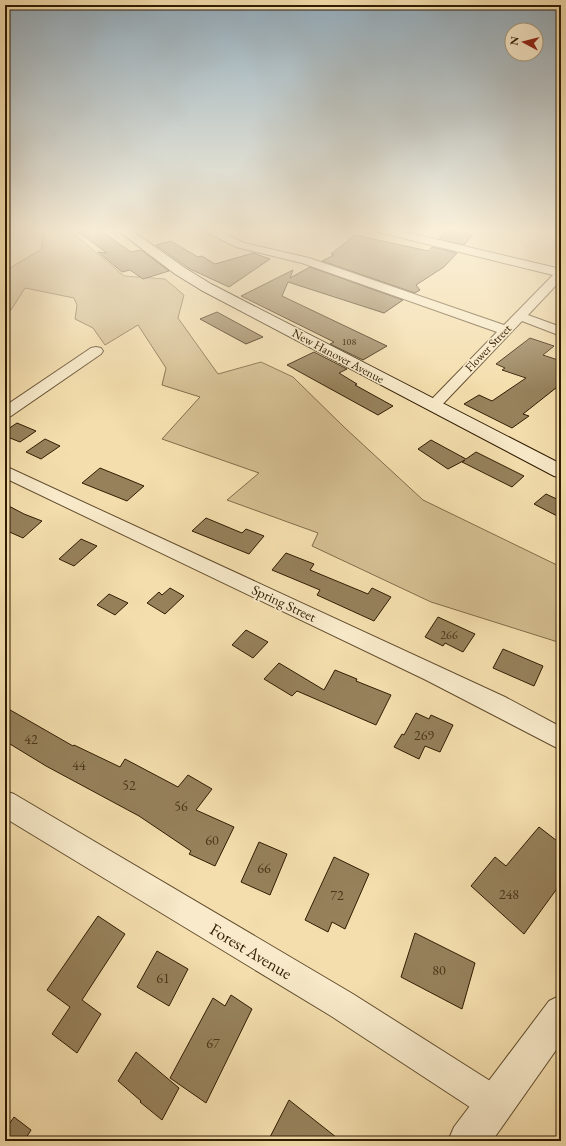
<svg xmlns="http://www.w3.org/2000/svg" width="566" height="1146" font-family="'EB Garamond',serif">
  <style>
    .green { fill: #d3bd90; stroke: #826c49 }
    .building { fill: #96815b; stroke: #301c02 }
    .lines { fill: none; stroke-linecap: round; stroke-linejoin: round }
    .minor-casing { stroke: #614c2d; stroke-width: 2 }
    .tertiary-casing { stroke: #614c2d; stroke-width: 2 }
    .secondary-casing { stroke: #301c02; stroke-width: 2 }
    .minor { fill: #f8eaca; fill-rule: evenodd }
    .tertiary { fill: #f8eaca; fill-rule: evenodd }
    .secondary { fill: #f8eaca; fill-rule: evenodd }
    .labels { text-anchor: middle; stroke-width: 3.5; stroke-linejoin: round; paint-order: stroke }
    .far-number-label { font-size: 10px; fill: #4a3518 }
    .far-street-label { font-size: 12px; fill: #301c02; stroke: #f8eaca }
    .number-label { font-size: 12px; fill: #4a3518 }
    .street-label { font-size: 14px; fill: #301c02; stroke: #f8eaca }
    .near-number-label { font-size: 14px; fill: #4a3518 }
    .near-street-label { font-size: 17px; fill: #301c02; stroke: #f8eaca }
  </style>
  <rect width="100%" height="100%" fill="#f4dead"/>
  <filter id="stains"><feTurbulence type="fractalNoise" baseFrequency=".005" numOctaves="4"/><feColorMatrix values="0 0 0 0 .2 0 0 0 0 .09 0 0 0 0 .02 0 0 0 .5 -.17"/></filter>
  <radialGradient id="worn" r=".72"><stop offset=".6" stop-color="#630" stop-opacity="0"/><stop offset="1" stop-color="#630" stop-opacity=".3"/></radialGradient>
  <!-- green -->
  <polygon class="green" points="43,229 68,229 124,276 165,279 184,295 178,318 218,374 261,362 293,377 344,427 423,500 561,567 561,643 431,602 312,546 318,533 227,500 259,473 162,439 200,397 162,385 166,368 138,325 105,345 93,328 75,319 77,305 74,298 25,288 11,310 5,311 5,271 42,249"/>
  <!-- building -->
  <g class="building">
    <polygon points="74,229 98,229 131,252 141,250 169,271 143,279 130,270 122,272 98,252 107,253"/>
    <polygon points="447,229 448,229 473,235 464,245 439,239"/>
    <polygon points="355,235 428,251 432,247 457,253 444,267 416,285 420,290 415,293 322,261 334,255 331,254"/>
    <polygon points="171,241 198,257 202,256 215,264 253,253 270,259 229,287 190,269 156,245"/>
    <polygon points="310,267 403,300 384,313 288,282 282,296 387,346 363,360 330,344 334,342 241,296 293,270 290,278"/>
    <polygon points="217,312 263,337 246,344 200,319"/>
    <polygon points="530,338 554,346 543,355 561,361 561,384 523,414 529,416 512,428 464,404 479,395 492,401 526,378 502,370 505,368 496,364"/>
    <polygon points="314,352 347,369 339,373 357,384 355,385 393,406 378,415 287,365"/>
    <polygon points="17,423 36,431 20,442 5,436 5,431"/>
    <polygon points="45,439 60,446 41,459 26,452"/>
    <polygon points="431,440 466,459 476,452 524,476 512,487 462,462 465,460 448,469 418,449"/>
    <polygon points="100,468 132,481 144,486 127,501 82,483"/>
    <polygon points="546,494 561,501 561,518 534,504"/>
    <polygon points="5,504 24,514 42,521 23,538 5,530"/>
    <polygon points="206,518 242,533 246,529 264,536 249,554 192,531"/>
    <polygon points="81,539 97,546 74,566 59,559"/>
    <polygon points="286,553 314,564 310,570 368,594 372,588 391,597 374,621 317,595 320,590 272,570"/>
    <polygon points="170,588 184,596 165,614 147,603 159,592 162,595"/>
    <polygon points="109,594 128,603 115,615 97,605"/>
    <polygon points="438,617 475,634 463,652 445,643 443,646 425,637"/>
    <polygon points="246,630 268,642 253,658 232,645"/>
    <polygon points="503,649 543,666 534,686 493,668"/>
    <polygon points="279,663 324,690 335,670 357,679 356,681 391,695 376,725 297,691 292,696 264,679"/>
    <polygon points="5,707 73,746 74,745 120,767 125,759 178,787 188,775 212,789 196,810 234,827 215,866 189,854 191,851 139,816 46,766 5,741"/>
    <polygon points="416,713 429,719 431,715 453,725 440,752 425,746 419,759 394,747 402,734 404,735"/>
    <polygon points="539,827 561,844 561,883 524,934 471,886 495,857 506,866"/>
    <polygon points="259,842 287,854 270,895 241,882"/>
    <polygon points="334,857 369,874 345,929 332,922 328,932 305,920"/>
    <polygon points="98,916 125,934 82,1000 101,1014 77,1053 52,1034 70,1007 47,990"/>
    <polygon points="415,933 475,963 462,1009 401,977"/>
    <polygon points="157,951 188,969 169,1006 137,987"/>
    <polygon points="231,995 252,1009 206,1103 170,1078 213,998 225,1006"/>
    <polygon points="136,1052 179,1088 162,1120 140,1102 141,1101 118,1081"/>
    <polygon points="289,1100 341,1141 268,1141"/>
    <polygon points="14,1117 31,1130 24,1141 5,1141 5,1130"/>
  </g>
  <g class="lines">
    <defs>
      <g id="minor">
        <polygon points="200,229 214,229 244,243 309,258 504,325 553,275 374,231 373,229 392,229 561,269 561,280 528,315 561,327 561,336 522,321 438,409 433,411 428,409 425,406 428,403 497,332 302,263 236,247"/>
        <polygon points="96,347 101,348 103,351 101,354 11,416 5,418 5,406 91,348"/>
        <polygon points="5,466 505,697 561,727 561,750 426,680 5,478"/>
        <polygon points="5,791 14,794 353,994 506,1091 511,1103 506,1115 494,1120 482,1115 331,1016 5,818"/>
      </g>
      <polygon id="tertiary" points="561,995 561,1043 492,1141 448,1141 454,1127 549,1001"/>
      <polygon id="secondary" points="116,229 130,229 185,268 211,284 561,464 561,478 554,476 201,290 175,274"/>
    </defs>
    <!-- minor casing -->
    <use href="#minor" class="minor-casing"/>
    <!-- tertiary casing -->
    <use href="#tertiary" class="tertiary-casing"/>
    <!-- secondary casing -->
    <use href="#secondary" class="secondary-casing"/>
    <!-- minor -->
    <use href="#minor" class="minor"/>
    <!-- tertiary -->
    <use href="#tertiary" class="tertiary"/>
    <!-- secondary -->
    <use href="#secondary" class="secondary"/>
  </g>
  <!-- sky -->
  <linearGradient id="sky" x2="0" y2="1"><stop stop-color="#92aab9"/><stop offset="0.59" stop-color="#faf0da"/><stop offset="1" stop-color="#faf0da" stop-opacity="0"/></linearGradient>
  <rect width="566" height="390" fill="url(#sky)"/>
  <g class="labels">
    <!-- far-number labels -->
    <g class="far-number-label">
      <text x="349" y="345">108</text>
    </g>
    <!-- far-street labels -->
    <g class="far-street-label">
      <text transform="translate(488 348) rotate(-46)" y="4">Flower Street</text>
      <text transform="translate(338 356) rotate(28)" y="4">New Hanover Avenue</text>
    </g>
    <!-- number labels -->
    <g class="number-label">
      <text x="449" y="639">266</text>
    </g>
    <!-- street labels -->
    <g class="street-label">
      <text transform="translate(284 603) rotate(25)" y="5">Spring Street</text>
    </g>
    <!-- near-number labels -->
    <g class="near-number-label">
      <text x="424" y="740">269</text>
      <text x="31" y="744">42</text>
      <text x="79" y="770">44</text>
      <text x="129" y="790">52</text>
      <text x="181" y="811">56</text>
      <text x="212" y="845">60</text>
      <text x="264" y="873">66</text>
      <text x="509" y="899">248</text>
      <text x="337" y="900">72</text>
      <text x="439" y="975">80</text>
      <text x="163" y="983">61</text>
      <text x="213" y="1048">67</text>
    </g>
    <!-- near-street labels -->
    <g class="near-street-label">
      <text transform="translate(251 951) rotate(31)" y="6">Forest Avenue</text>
    </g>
  </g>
  <!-- margin -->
  <rect width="566" height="1146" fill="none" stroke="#f4dead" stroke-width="20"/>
  <rect x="6" y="6" width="554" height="1134" fill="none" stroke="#301c02" stroke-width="2"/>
  <rect x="10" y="10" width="546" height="1126" fill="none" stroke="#301c02"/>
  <!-- north arrow -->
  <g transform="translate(524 42) rotate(277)"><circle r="19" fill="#f8eaca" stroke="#a8987a"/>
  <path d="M0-3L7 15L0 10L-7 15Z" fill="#8f2418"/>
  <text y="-6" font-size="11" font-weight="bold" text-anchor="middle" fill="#301c02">N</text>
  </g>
  <rect width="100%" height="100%" filter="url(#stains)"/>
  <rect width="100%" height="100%" fill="url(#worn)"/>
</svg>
